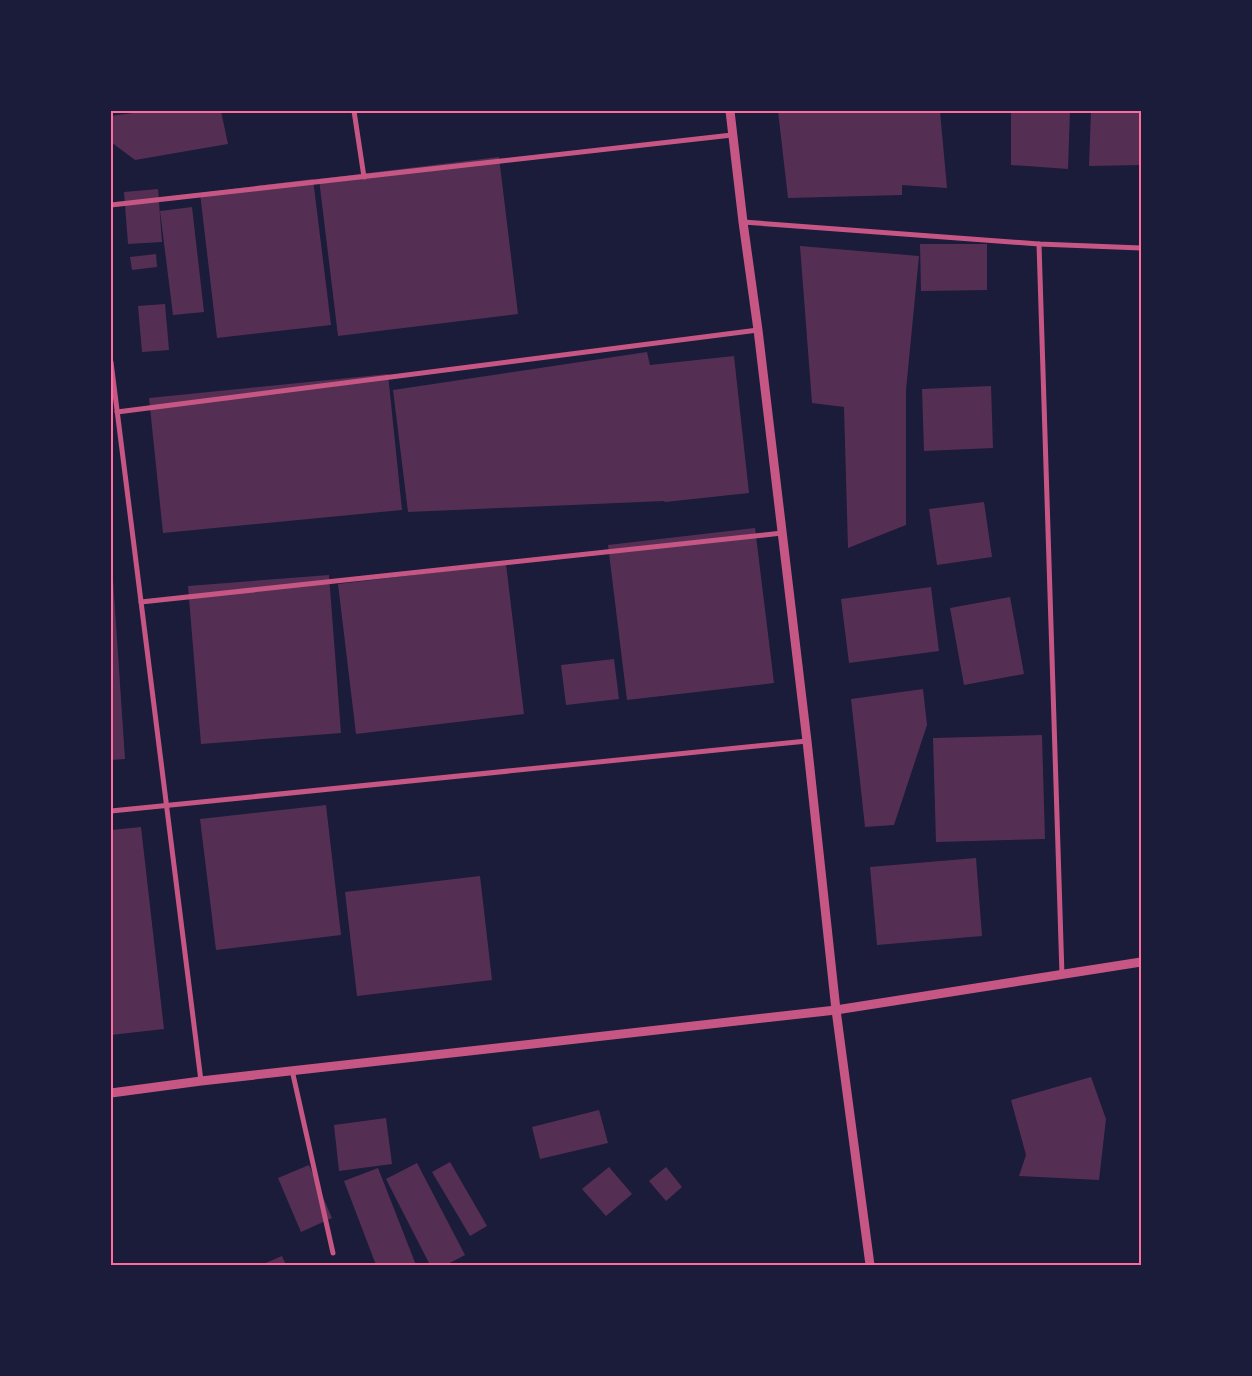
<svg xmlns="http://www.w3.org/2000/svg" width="1252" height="1376" font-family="'DM Sans',sans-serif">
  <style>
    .building { fill: #542f53 }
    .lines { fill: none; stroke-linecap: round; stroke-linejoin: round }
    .minor { stroke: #c65784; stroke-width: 5 }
    .tertiary { stroke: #c65784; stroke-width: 9 }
    .neatline { fill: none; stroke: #ff6b9d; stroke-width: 2 }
  </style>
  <rect width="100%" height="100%" fill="#1b1b3a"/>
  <!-- building -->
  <g class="building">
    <polygon points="148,111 221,111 228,144 135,160 111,142 111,116"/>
    <polygon points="778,111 940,111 947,188 902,185 902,195 788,198"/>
    <polygon points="1011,111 1070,111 1068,169 1011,165"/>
    <polygon points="1091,111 1141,111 1141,165 1089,166"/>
    <polygon points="499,157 518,314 338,336 319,179"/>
    <polygon points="313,179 331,325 217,338 200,193"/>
    <polygon points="158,189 162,242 128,244 124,192"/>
    <polygon points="192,207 204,312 173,315 160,211"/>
    <polygon points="920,244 987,244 987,290 921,291"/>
    <polygon points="800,246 919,256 906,390 906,525 848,548 844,407 812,403"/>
    <polygon points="156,254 157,267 132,270 130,257"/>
    <polygon points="165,304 169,350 142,352 138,306"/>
    <polygon points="647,352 650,365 734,356 749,493 665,502 664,501 408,512 393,390"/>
    <polygon points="388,374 402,510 163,533 149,398"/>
    <polygon points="991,386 993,448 924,451 922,389"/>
    <polygon points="984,502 992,557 937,565 929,509"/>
    <polygon points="755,528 774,683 627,700 608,545"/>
    <polygon points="506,564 524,714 356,734 338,584"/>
    <polygon points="329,575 341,733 201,744 188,586"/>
    <polygon points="111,579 113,579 125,759 111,760"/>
    <polygon points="931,587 939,651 849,663 841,599"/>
    <polygon points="1010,597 1024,674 964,685 950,608"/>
    <polygon points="614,659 619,699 566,705 561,665"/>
    <polygon points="923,689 927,725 894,825 865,827 851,699"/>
    <polygon points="1042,735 1045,839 936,842 933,738"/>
    <polygon points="326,805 341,935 216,950 200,819"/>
    <polygon points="141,827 164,1029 111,1035 111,830"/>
    <polygon points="976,858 982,936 877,945 870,867"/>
    <polygon points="480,876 492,980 357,996 345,892"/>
    <polygon points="1091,1077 1106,1119 1099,1180 1019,1176 1026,1155 1011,1100"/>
    <polygon points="599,1110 608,1143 540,1159 532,1127"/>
    <polygon points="386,1118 392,1164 339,1171 334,1125"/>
    <polygon points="450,1162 487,1226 470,1236 432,1172"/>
    <polygon points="417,1163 465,1255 446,1265 430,1265 386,1179"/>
    <polygon points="309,1165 332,1218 301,1232 278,1178"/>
    <polygon points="609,1167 632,1194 606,1216 582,1189"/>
    <polygon points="666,1167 682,1187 666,1201 649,1181"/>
    <polygon points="378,1168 416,1265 376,1265 344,1181"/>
    <polygon points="282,1256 286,1265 261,1265"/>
  </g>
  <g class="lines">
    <!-- minor -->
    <g class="minor">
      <polyline points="354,111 364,177"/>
      <polyline points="111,205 732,135"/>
      <polyline points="743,222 1039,244 1141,248"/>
      <polyline points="1039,244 1062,975"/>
      <polyline points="111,362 201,1081"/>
      <polyline points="117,412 758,330"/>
      <polyline points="141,602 782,533"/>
      <polyline points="111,811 807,741"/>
      <polyline points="292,1070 333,1253"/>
    </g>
    <!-- tertiary -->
    <g class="tertiary">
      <polyline points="730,111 743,222 758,330 807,741 836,1010 870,1265"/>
      <polyline points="111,1093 201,1081 836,1010 1141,962"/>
    </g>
  </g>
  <!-- border -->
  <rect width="1252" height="1376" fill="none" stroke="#1b1b3a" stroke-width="225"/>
  <rect x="112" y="112" width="1028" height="1152" class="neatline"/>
</svg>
